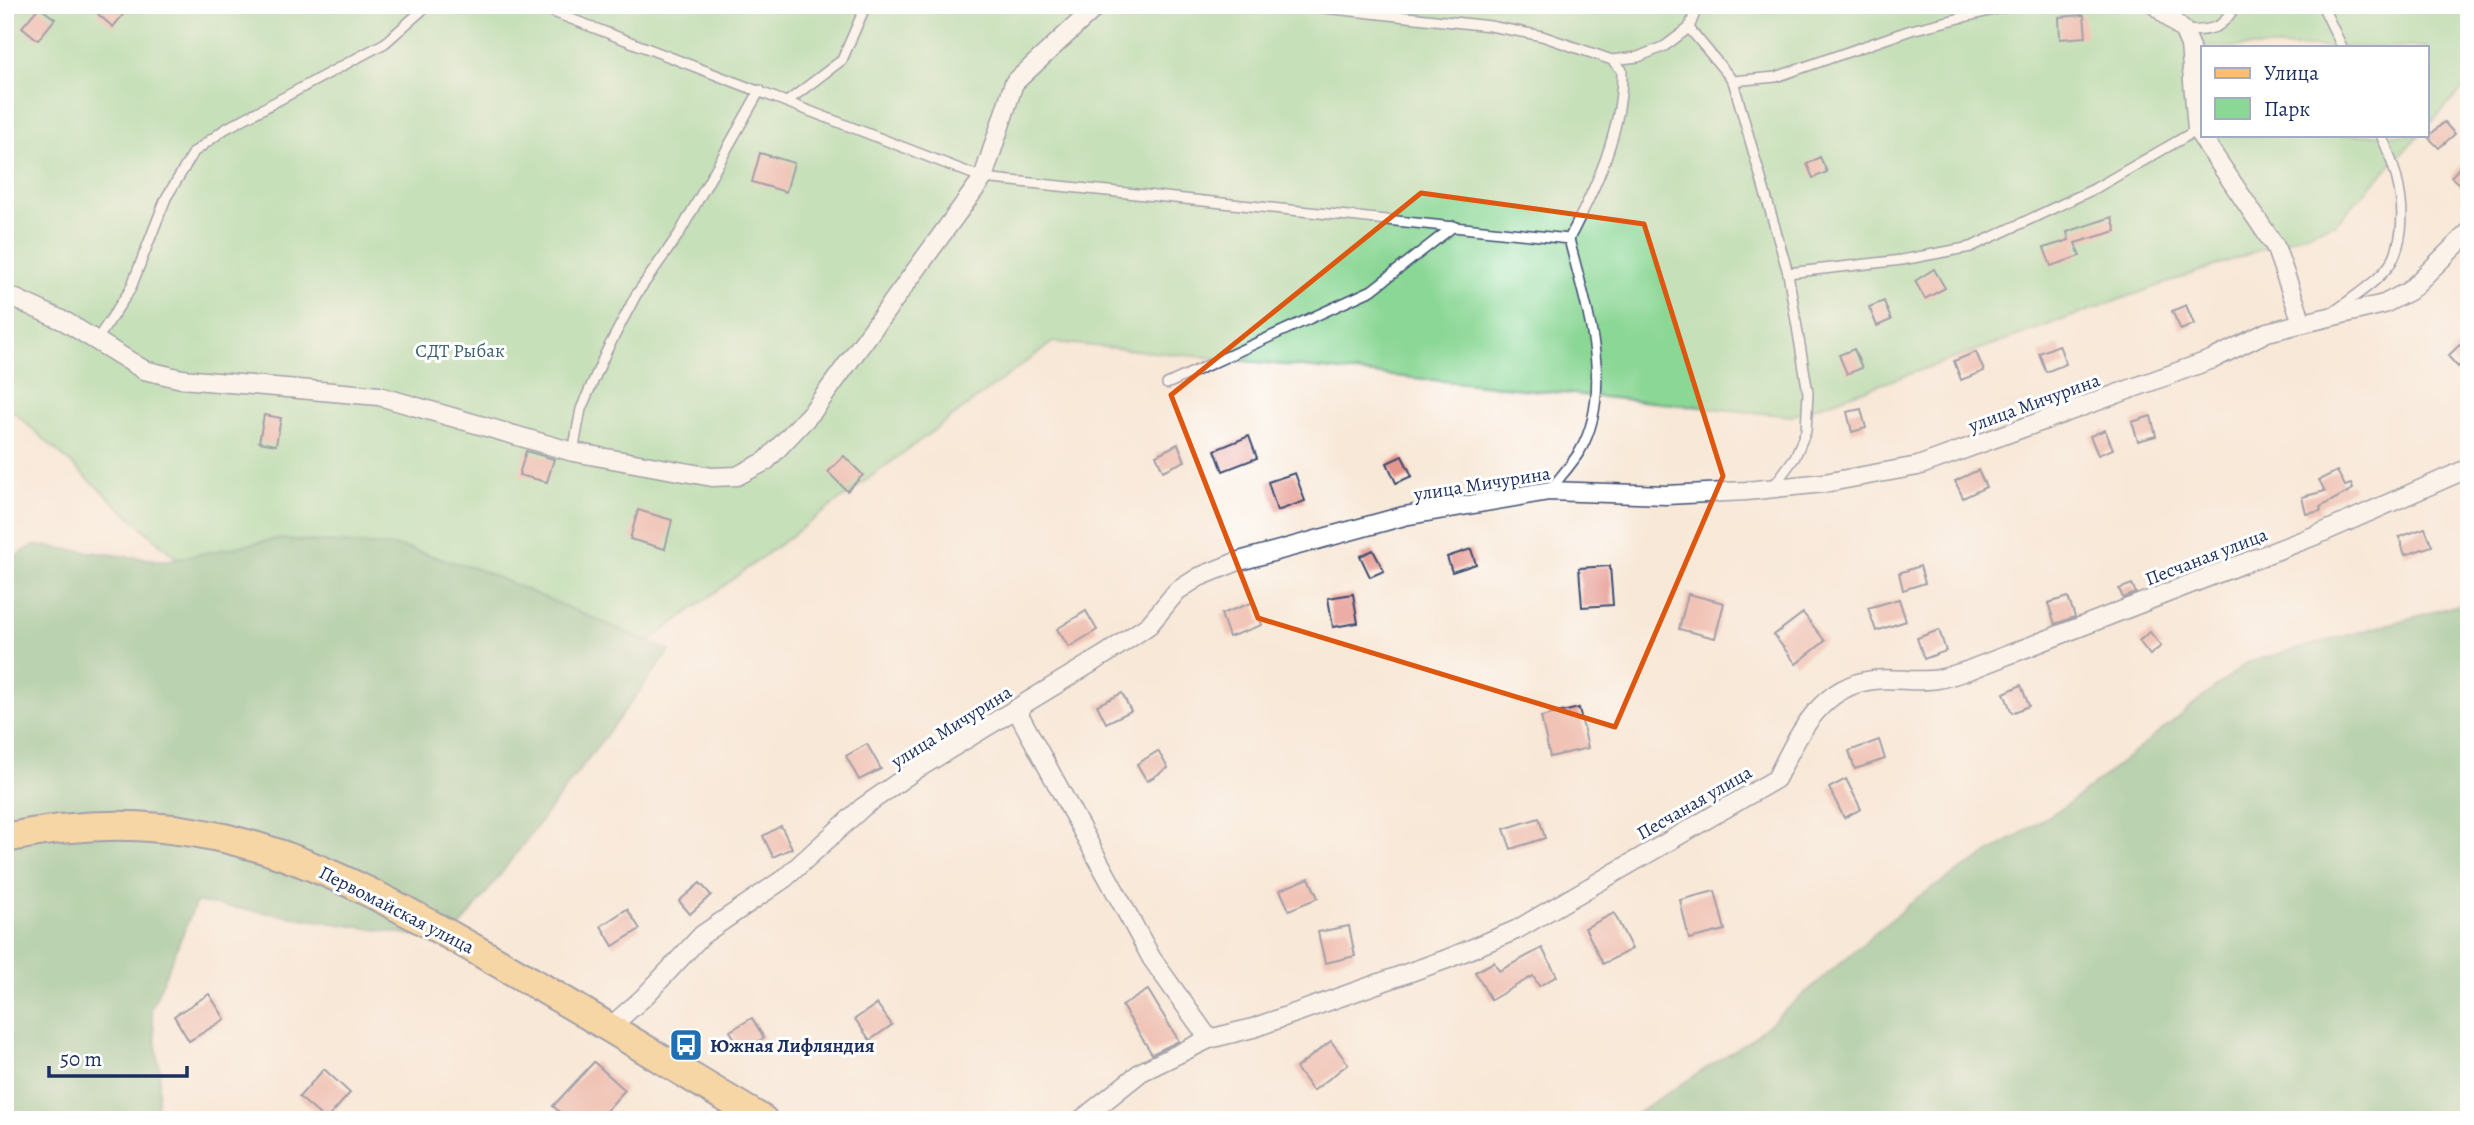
<svg xmlns="http://www.w3.org/2000/svg" width="2474" height="1125" font-family="Alegreya,serif">
  <style>
    .green { fill: #8bd795; stroke: #53837a; stroke-width: 2 }
    .forest { fill: #70b87e; stroke: #46746e; stroke-width: 2 }
    .building { fill: #e6978e }
    .lines { fill: none; stroke-linecap: round; stroke-linejoin: round }
    .service-casing { stroke: #3c4b70; stroke-width: 12 }
    .minor-casing { stroke: #3c4b70; stroke-width: 21 }
    .primary-casing { stroke: #3c4b70; stroke-width: 32 }
    .service { stroke: #fff; stroke-width: 9 }
    .minor { stroke: #fff; stroke-width: 18 }
    .primary { stroke: #f7c06c; stroke-width: 28 }
    .marked { fill: none; stroke: #de5710; stroke-width: 5; stroke-linejoin: round }
    .labels { text-anchor: middle; stroke-width: 6; stroke-linejoin: round; paint-order: stroke }
    .park-label { font-size: 19px; fill: #3d616e; stroke: #fff }
    .street-label { font-size: 19px; fill: #1b2f5e; stroke: #fff }
    .poi-label { font-size: 19px; font-weight: bold; fill: #1b2f5e; stroke: #fff; text-anchor: start }
  </style>
  <rect width="100%" height="100%" fill="#fff"/>
  <filter id="ink" filterUnits="userSpaceOnUse"><feTurbulence type="fractalNoise" baseFrequency=".0143" numOctaves="2"/><feDisplacementMap in="SourceGraphic" scale="14" xChannelSelector="R" yChannelSelector="G"/><feConvolveMatrix kernelMatrix="1 2 1 2 8 2 1 2 1" color-interpolation-filters="sRGB"/></filter>
  <filter id="wash" filterUnits="userSpaceOnUse"><feTurbulence type="fractalNoise" baseFrequency=".00686" numOctaves="4" result="noise"/><feDisplacementMap in="SourceGraphic" scale="28" xChannelSelector="R" yChannelSelector="G"/><feGaussianBlur stdDeviation="1.57" result="paint"/><feColorMatrix in="noise" values="0 0 0 0 0 0 0 0 0 0 0 0 0 0 0 0 0 1.4 0 .05"/><feComposite in="paint" operator="in"/></filter>
  <g filter="url(#wash)">
    <rect width="100%" height="100%" fill="#f8e8d7"/>
    <!-- green -->
    <polygon class="green" points="5,5 2207,5 2233,19 2239,5 2469,5 2469,82 2427,127 2427,47 2203,47 2203,135 2419,135 2336,223 1791,416 1053,342 440,796 5,404"/>
    <!-- forest -->
    <g class="forest">
      <polygon points="276,539 402,547 480,570 670,651 458,930 425,937 196,902 151,1009 160,1074 156,1120 5,1120 5,563 34,545 165,561"/>
      <polygon points="2469,602 2469,1120 1626,1120 1750,1040 1918,897 2073,801 2246,663"/>
    </g>
    <g id="blocks">
      <!-- building -->
      <g class="building">
        <polygon points="105,5 131,5 113,27 98,14"/>
        <polygon points="39,7 55,19 38,40 22,27"/>
        <polygon points="2084,15 2086,37 2060,39 2059,17"/>
        <polygon points="2444,122 2455,134 2439,148 2428,137"/>
        <polygon points="760,153 794,163 786,192 752,182"/>
        <polygon points="1820,157 1827,172 1813,178 1807,164"/>
        <polygon points="2469,157 2469,193 2451,177"/>
        <polygon points="2112,217 2116,231 2075,243 2080,256 2051,266 2044,248 2069,240 2067,232"/>
        <polygon points="1934,269 1945,288 1925,299 1915,281"/>
        <polygon points="1884,301 1891,320 1877,326 1869,307"/>
        <polygon points="2186,305 2194,324 2181,330 2172,311"/>
        <polygon points="2469,336 2469,356 2458,367 2448,356"/>
        <polygon points="2059,345 2066,364 2046,372 2039,353"/>
        <polygon points="1854,349 1862,368 1847,374 1839,355"/>
        <polygon points="1976,352 1984,371 1961,380 1954,361"/>
        <polygon points="1861,409 1866,428 1852,432 1847,412"/>
        <polygon points="264,415 281,418 276,445 259,442"/>
        <polygon points="2151,416 2156,436 2138,441 2132,422"/>
        <polygon points="2105,430 2113,449 2098,455 2090,436"/>
        <polygon points="1249,436 1257,458 1223,471 1215,450"/>
        <polygon points="1178,444 1185,461 1163,471 1156,455"/>
        <polygon points="526,451 554,459 547,482 519,475"/>
        <polygon points="844,456 863,475 847,491 828,472"/>
        <polygon points="1402,456 1412,476 1396,483 1387,463"/>
        <polygon points="1978,470 1986,487 1963,498 1955,481"/>
        <polygon points="2337,471 2345,486 2351,484 2353,489 2320,507 2321,511 2306,514 2302,497 2325,491 2319,480"/>
        <polygon points="1295,473 1305,501 1277,511 1268,482"/>
        <polygon points="638,510 672,520 665,549 630,539"/>
        <polygon points="2425,528 2432,546 2405,555 2399,537"/>
        <polygon points="1471,549 1476,564 1452,572 1447,557"/>
        <polygon points="1373,550 1384,571 1370,577 1360,556"/>
        <polygon points="1610,566 1613,605 1582,607 1579,568"/>
        <polygon points="1920,566 1925,583 1903,590 1899,573"/>
        <polygon points="2132,584 2136,593 2123,598 2119,589"/>
        <polygon points="1353,594 1358,623 1333,627 1328,598"/>
        <polygon points="1688,594 1724,603 1715,638 1679,629"/>
        <polygon points="2068,597 2075,617 2055,624 2048,603"/>
        <polygon points="1899,599 1906,621 1876,631 1868,608"/>
        <polygon points="1254,602 1262,625 1229,637 1221,614"/>
        <polygon points="1086,611 1097,630 1069,647 1057,629"/>
        <polygon points="1803,613 1825,641 1796,664 1774,635"/>
        <polygon points="1939,630 1946,651 1924,659 1917,638"/>
        <polygon points="2150,632 2161,646 2150,655 2139,641"/>
        <polygon points="2021,685 2029,706 2012,713 2004,693"/>
        <polygon points="1122,693 1131,711 1106,723 1097,705"/>
        <polygon points="1579,708 1588,748 1550,757 1541,717"/>
        <polygon points="1879,740 1885,759 1855,769 1849,751"/>
        <polygon points="867,744 881,769 859,780 846,756"/>
        <polygon points="1158,751 1168,768 1147,781 1137,764"/>
        <polygon points="1846,779 1861,809 1844,818 1829,788"/>
        <polygon points="1539,818 1545,838 1511,849 1504,829"/>
        <polygon points="781,826 792,848 773,857 763,836"/>
        <polygon points="1309,878 1318,898 1289,910 1280,890"/>
        <polygon points="700,883 711,895 690,914 679,901"/>
        <polygon points="1715,891 1725,930 1689,939 1680,900"/>
        <polygon points="627,909 640,929 613,946 601,926"/>
        <polygon points="1614,913 1632,949 1603,964 1585,928"/>
        <polygon points="1349,926 1355,956 1325,963 1318,932"/>
        <polygon points="1542,948 1557,976 1539,986 1533,976 1491,1000 1475,972 1494,962 1499,971"/>
        <polygon points="1148,990 1179,1041 1152,1054 1122,1006"/>
        <polygon points="209,994 225,1019 189,1041 174,1016"/>
        <polygon points="877,1004 892,1025 870,1040 855,1019"/>
        <polygon points="752,1018 764,1038 742,1051 730,1031"/>
        <polygon points="1331,1041 1348,1064 1313,1091 1296,1068"/>
        <polygon points="594,1062 625,1090 598,1120 568,1120 553,1106"/>
        <polygon points="324,1069 350,1093 326,1120 299,1097"/>
      </g>
    </g>
  </g>
  <g filter="url(#ink)">
    <use href="#blocks" fill-opacity="0" stroke="#3c4b70" stroke-width="2"/>
    <g class="lines">
      <defs>
        <g id="service">
          <path d="M535,5L983,178L1569,239C1585,304 1616,388 1580,451C1572,464 1560,477 1550,490"/>
          <polyline points="1297,5 1490,26 1542,36 1612,60 1638,57 1665,46 1689,28 1698,5"/>
          <polyline points="2322,5 2342,47"/>
          <polyline points="1689,28 1733,81 1788,273 1808,393 1806,431 1795,457 1773,487"/>
          <path d="M2184,31C2212,30 2221,31 2236,5"/>
          <polyline points="1733,81 1776,77 1911,30 2014,5"/>
          <polyline points="788,101 842,60 866,5"/>
          <path d="M1569,239C1596,187 1623,130 1622,70L1612,60"/>
          <polyline points="1788,273 1902,260 1971,247 2094,189 2197,130"/>
          <path d="M2334,312C2352,297 2384,279 2394,257C2411,217 2398,172 2381,135"/>
          <polyline points="96,341 130,290 166,198 194,152 225,129 385,43 428,5"/>
          <polyline points="1167,384 1372,290 1454,226"/>
          <polyline points="573,452 581,409 606,352 636,295 679,234 760,90"/>
        </g>
        <g id="minor">
          <polyline points="2155,5 2184,31 2190,45 2197,130 2275,246 2302,322"/>
          <polyline points="5,294 66,322 144,370 182,379 379,396 573,452 712,477 737,476 766,461 813,411 983,178 1014,83 1098,5"/>
          <polyline points="1016,709 1152,959 1209,1039"/>
          <polyline points="609,1028 644,997 702,935 785,878 863,807 917,769 1106,654 1149,625 1177,591 1199,577 1236,562 1404,516 1549,491 1666,495 1746,491 1824,483 1918,466 2213,359 2267,332 2384,304 2409,291 2469,232"/>
          <path d="M1081,1120L1141,1072L1209,1039L1253,1028L1447,959L1516,930L1776,779C1797,738 1819,686 1873,680C1894,677 1917,683 1938,679C1949,677 1959,673 1969,670L2319,534L2469,468"/>
        </g>
        <path id="primary" d="M5,838C198,798 322,862 485,955C579,1008 670,1065 763,1120"/>
      </defs>
      <!-- service casing -->
      <use href="#service" class="service-casing"/>
      <!-- minor casing -->
      <use href="#minor" class="minor-casing"/>
      <!-- primary casing -->
      <use href="#primary" class="primary-casing"/>
      <!-- service -->
      <use href="#service" class="service"/>
      <!-- minor -->
      <use href="#minor" class="minor"/>
      <!-- primary -->
      <use href="#primary" class="primary"/>
    </g>
  </g>
  <!-- marked area -->
  <path d="M0 0H2474V1125H0ZM1421,193L1644,224L1723,476L1615,727L1258,618L1171,395Z" fill="#f8e8d7" fill-opacity=".55" fill-rule="evenodd"/>
  <path class="marked" d="M1421,193L1644,224L1723,476L1615,727L1258,618L1171,395Z"/>
  <!-- icons -->
  <defs>
    <symbol id="bus-square" viewBox="-11 -11 22 22"><rect x="-9" y="-9" width="18" height="18" rx="4" fill="#1f6fb2" stroke="#fff"/><path d="M-5-6H5V4H4V6H2V4H-2V6H-4V4H-5ZM-3.5-4V0h7V-4ZM-3.5 1.2v1.5H-2V1.2ZM2 1.2v1.5H3.5V1.2Z" fill="#fff"/></symbol>
  </defs>
  <g fill-rule="evenodd">
    <use href="#bus-square" x="667" y="1026" width="38" height="38"/>
  </g>
  <g class="labels">
    <!-- park labels -->
    <g class="park-label">
      <text x="460" y="357">СДТ Рыбак</text>
    </g>
    <!-- street labels -->
    <g class="street-label">
      <text transform="translate(2034 402) rotate(-20)" y="7">улица Мичурина</text>
      <text transform="translate(1482 483) rotate(-9)" y="7">улица Мичурина</text>
      <text transform="translate(2206 556) rotate(-21)" y="7">Песчаная улица</text>
      <text transform="translate(951 726) rotate(-32)" y="7">улица Мичурина</text>
      <text transform="translate(1694 802) rotate(-30)" y="7">Песчаная улица</text>
      <text transform="translate(397 909) rotate(27)" y="7">Первомайская улица</text>
    </g>
    <!-- poi labels -->
    <g class="poi-label">
      <text x="710" y="1052">Южная Лифляндия</text>
    </g>
  </g>
  <!-- margin -->
  <rect width="2474" height="1125" fill="none" stroke="#fff" stroke-width="28"/>
  <!-- legend -->
  <rect x="2201" y="46" width="228" height="91" fill="#ffffff" stroke="#a4acbf" stroke-width="2"/>
  <rect x="2215" y="68" width="35" height="10" fill="#f7c06c" stroke="#a4acbf" stroke-width="2"/>
  <text x="2264" y="80" font-size="21" fill="#1b2f5e">Улица</text>
  <rect x="2215" y="98" width="35" height="21" fill="#8bd795" stroke="#a4acbf" stroke-width="2"/>
  <text x="2264" y="116" font-size="21" fill="#1b2f5e">Парк</text>
  <!-- scale -->
  <path d="M49 1066v10h138v-10" fill="none" stroke="#1b2f5e" stroke-width="3.5"/>
  <text x="60" y="1066" font-size="21" fill="#1b2f5e" stroke="#ffffff" stroke-width="5" paint-order="stroke">50 m</text>
</svg>
